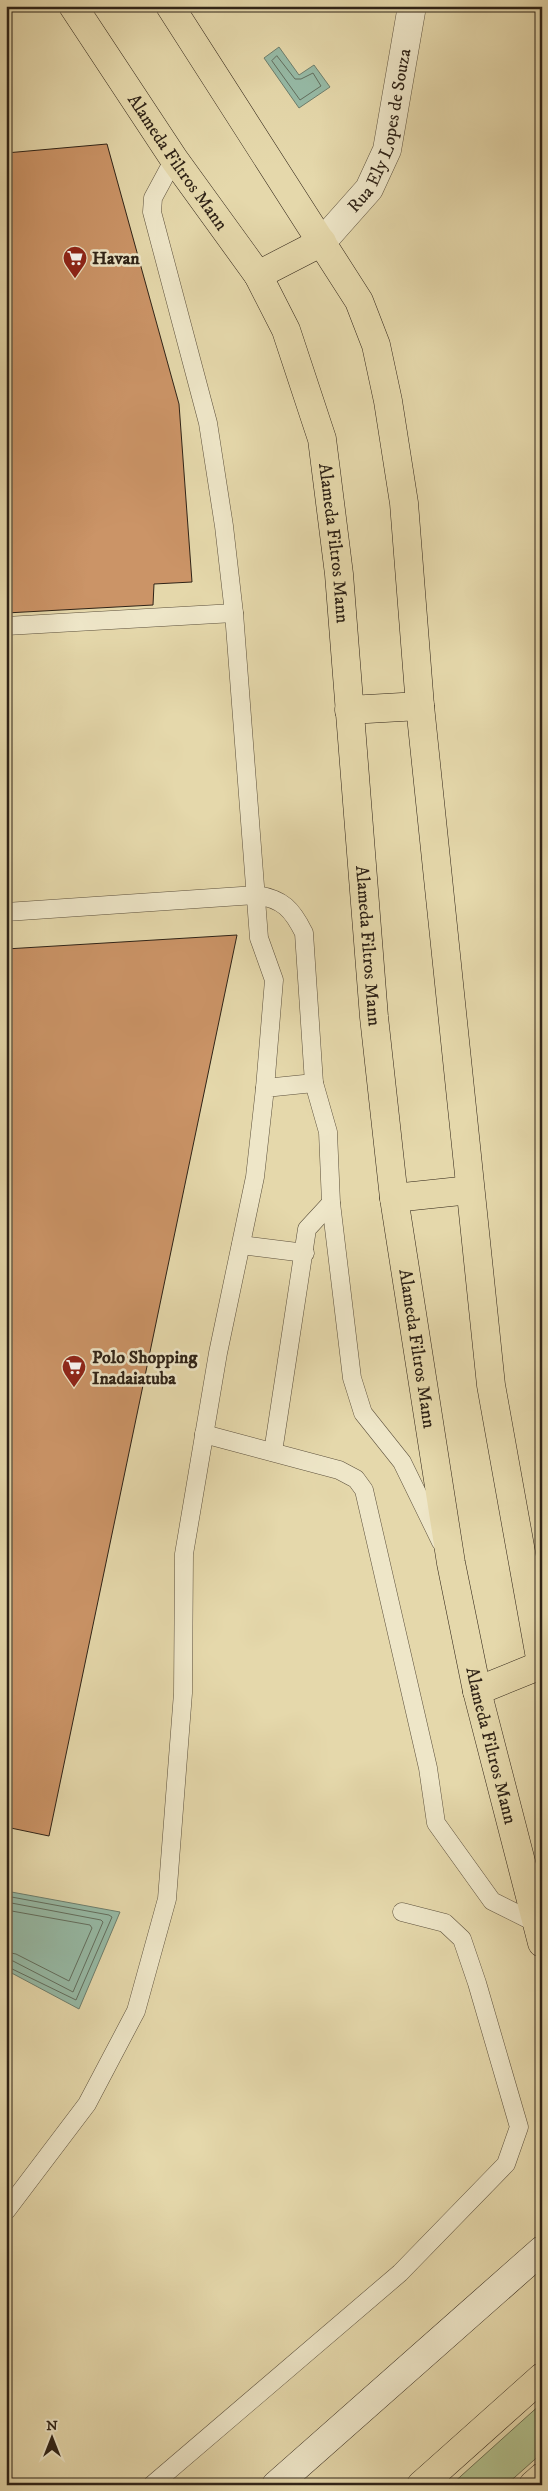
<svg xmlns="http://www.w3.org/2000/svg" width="548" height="2491" font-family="'IM FELL DW Pica',serif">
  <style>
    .green { fill: #b1bf8c; stroke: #707152 }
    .water { fill: #96baa6; stroke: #6d7e6d }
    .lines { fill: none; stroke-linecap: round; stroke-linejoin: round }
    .shore { stroke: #626e5e; stroke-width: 1 }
    .building { fill: #cb9467; stroke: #2f2317 }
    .service-casing { stroke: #5c503c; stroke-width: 19 }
    .minor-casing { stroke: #5c503c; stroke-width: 29 }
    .secondary-casing { stroke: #2f2317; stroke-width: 29 }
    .primary-casing { stroke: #2f2317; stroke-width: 29 }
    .motorway-casing { stroke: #2f2317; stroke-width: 29 }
    .service { stroke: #eee6c8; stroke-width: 18 }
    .minor { stroke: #eee6c8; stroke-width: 28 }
    .secondary { stroke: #eee6c8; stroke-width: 28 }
    .primary { stroke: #e5d8ab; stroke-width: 28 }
    .motorway { stroke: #e5d8ab; stroke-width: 28 }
    .labels { text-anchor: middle; stroke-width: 5; stroke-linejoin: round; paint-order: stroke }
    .street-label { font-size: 18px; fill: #2f2317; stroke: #eee6c8 }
    .poi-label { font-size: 18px; font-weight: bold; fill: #2f2317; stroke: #eee6c8; text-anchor: start }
  </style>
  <rect width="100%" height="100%" fill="#e5d8ab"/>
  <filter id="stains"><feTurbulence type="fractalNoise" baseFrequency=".004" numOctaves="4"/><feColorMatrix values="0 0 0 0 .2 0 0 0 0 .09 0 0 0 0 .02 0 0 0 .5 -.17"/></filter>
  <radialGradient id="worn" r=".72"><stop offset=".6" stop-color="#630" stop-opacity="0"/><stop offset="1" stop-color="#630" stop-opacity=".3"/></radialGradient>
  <!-- green -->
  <polygon class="green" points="542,2403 542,2453 506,2485 451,2485"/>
  <!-- water -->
  <g class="water">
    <polygon points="279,47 299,75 314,65 330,87 299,108 264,58"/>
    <polygon points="6,1891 120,1912 79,2009 6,1970"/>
  </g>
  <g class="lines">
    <!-- shore -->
    <g class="shore">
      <polygon points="277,56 295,79 301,79 313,73 321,86 300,100 272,61"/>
      <polyline points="6,1896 109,1915 112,1917 76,2000 6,1966"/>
      <polyline points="6,1902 101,1920 103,1922 73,1992 13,1961 6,1960"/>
      <polyline points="6,1910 90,1925 92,1928 69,1981 16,1954 6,1952"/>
    </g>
  </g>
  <!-- building -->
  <g class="building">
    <polygon points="107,144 179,404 192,582 154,584 153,605 6,613 6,153"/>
    <polygon points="237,935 49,1836 6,1827 6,949"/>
  </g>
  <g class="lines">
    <defs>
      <g id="service">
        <polyline points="174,159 153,198 152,212 208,423 224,526 234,613 259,938 274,980 265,1088"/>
        <polyline points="6,626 234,613"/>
        <path d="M6,912L256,895C283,899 292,909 304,933L314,1083L328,1132L331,1203L352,1378L363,1413L402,1462L441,1542"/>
        <polyline points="241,1245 305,1253"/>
        <polyline points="204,1434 339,1470 356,1479 364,1490 428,1768 436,1823 492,1901 536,1923"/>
        <polyline points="273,1452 307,1229 331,1203"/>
        <polyline points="6,2211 87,2104 136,2011 167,1899 183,1693 184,1554 218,1353 255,1177 265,1088 314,1083"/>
        <polyline points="152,2485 400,2273 506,2164 519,2127 477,1983 462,1939 445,1923 402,1912"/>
      </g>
      <g id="minor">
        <path id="s1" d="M322,242L369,189L387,150L412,6"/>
      </g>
      <polyline id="secondary" points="276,2485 542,2250"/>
      <g id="primary">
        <path id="s2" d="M73,6L174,159L258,275L286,330L322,439L339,574L374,1017L394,1198L451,1563L477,1691L542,1943"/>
        <polyline points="170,6 359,301 376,345 388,401 404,503 420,706 491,1385 542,1669"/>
        <polyline points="258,275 322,242"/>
        <polyline points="349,710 420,706"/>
        <polyline points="394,1198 470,1190"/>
        <polyline points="477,1691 541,1665"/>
      </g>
      <g id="motorway">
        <polyline points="421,2485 542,2377"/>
        <polyline points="533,2485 542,2477"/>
      </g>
    </defs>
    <!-- service casing -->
    <use href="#service" class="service-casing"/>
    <!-- minor casing -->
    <use href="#minor" class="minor-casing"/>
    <!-- secondary casing -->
    <use href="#secondary" class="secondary-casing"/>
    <!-- primary casing -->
    <use href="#primary" class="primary-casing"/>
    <!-- motorway casing -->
    <use href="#motorway" class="motorway-casing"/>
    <!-- service -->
    <use href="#service" class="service"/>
    <!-- minor -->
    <use href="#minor" class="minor"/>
    <!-- secondary -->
    <use href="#secondary" class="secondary"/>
    <!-- primary -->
    <use href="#primary" class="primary"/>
    <!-- motorway -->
    <use href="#motorway" class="motorway"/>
  </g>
  <!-- icons -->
  <defs>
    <symbol id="supermarket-pin" viewBox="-11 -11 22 30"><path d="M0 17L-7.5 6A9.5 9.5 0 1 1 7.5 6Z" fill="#8f2418" stroke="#eee6c8"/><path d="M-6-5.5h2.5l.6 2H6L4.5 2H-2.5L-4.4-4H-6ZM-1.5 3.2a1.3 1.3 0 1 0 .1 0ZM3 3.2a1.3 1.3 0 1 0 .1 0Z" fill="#fff"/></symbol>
  </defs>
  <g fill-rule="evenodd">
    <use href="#supermarket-pin" x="61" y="244" width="28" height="38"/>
    <use href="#supermarket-pin" x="60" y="1353" width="28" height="38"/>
  </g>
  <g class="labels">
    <!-- street labels -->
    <g class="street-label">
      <text dy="6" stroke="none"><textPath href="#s1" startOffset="130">Rua Ely Lopes de Souza</textPath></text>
      <text dy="6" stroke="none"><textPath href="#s2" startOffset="188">Alameda Filtros Mann</textPath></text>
      <text dy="6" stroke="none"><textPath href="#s2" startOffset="608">Alameda Filtros Mann</textPath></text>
      <text dy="6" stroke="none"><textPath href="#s2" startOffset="1012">Alameda Filtros Mann</textPath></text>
      <text dy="6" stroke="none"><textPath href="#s2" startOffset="1418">Alameda Filtros Mann</textPath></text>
      <text dy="6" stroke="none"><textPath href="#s2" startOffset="1822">Alameda Filtros Mann</textPath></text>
    </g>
    <!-- poi labels -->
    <g class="poi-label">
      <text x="92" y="264">Havan</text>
      <text x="92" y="1363">Polo Shopping<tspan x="92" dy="21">Inadaiatuba</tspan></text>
    </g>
  </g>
  <!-- margin -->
  <rect width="548" height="2491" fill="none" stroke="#e5d8ab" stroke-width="25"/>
  <rect x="8" y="8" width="533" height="2476" fill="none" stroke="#2f2317" stroke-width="2.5"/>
  <rect x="12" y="12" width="523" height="2466" fill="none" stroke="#2f2317"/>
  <!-- north arrow -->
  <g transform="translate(52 2438)" stroke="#eee6c8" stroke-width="4" paint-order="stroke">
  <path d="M0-4L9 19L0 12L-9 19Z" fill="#2f2317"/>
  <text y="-8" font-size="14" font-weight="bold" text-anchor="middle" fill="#2f2317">N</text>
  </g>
  <rect width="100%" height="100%" filter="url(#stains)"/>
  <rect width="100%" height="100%" fill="url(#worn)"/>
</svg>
